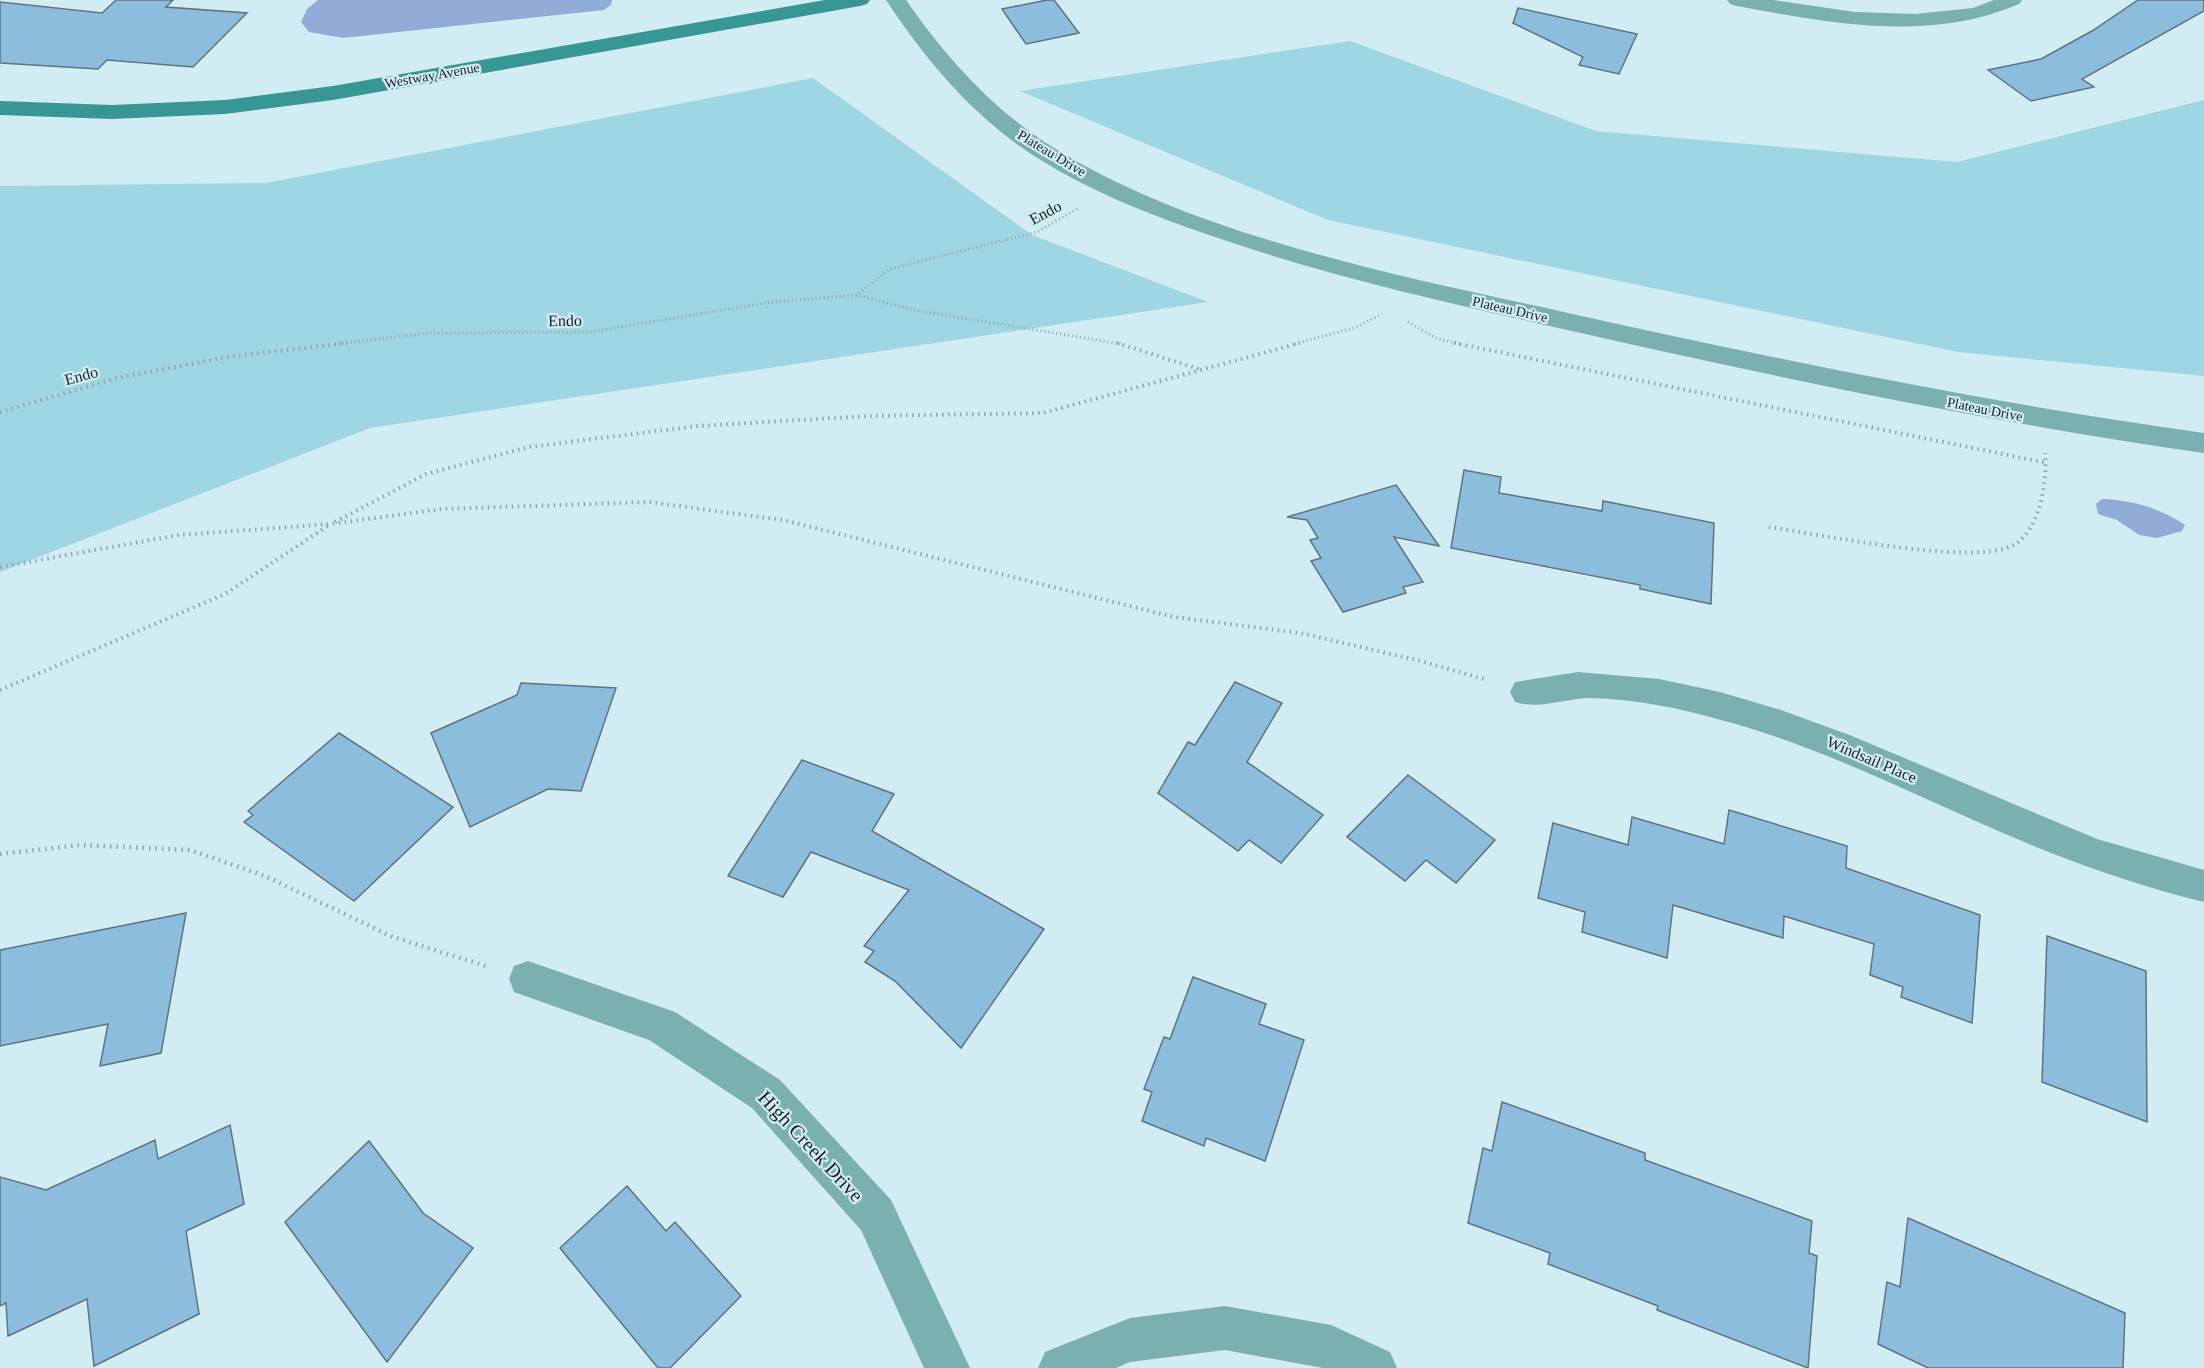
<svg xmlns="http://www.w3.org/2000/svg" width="2204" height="1368" font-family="Georgia,serif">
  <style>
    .green { fill: #9ed6e4 }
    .water { fill: #91add7 }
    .building { fill: #8cbddc; stroke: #607380; stroke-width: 1.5 }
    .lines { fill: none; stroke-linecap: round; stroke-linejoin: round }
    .path-far2 { stroke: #91a6ac; stroke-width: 3; stroke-dasharray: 1 3; stroke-linecap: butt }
    .path-far1 { stroke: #91a6ac; stroke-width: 4; stroke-dasharray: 1.5 4.5; stroke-linecap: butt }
    .path { stroke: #91a6ac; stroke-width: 4.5; stroke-dasharray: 1.5 5; stroke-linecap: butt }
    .street { fill: #7ab1b0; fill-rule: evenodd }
    .secondary { fill: #389695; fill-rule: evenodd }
    .labels { text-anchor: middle; stroke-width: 4.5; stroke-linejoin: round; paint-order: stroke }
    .far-street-label { font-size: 14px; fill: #172124; stroke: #d1ecf3 }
    .street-label { font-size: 16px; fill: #172124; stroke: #d1ecf3 }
    .near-street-label { font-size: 20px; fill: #172124; stroke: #d1ecf3 }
  </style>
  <rect width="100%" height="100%" fill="#d1ecf3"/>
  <!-- green -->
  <g class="green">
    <polygon points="1350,41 1596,131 1957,162 2204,100 2204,376 1958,352 1328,220 1020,91"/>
    <polygon points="813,78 1032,235 1208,302 370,428 0,572 0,186 266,183"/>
  </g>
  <!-- water -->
  <g class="water">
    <polygon points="318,0 612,0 611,5 604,10 343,38 309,32 301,22 307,9"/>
    <path d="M2102,499C2132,500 2160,508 2185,525L2182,531L2157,538L2139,535L2117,520L2098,514L2096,504Z"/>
  </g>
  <!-- building -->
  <g class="building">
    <polygon points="116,0 173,0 166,7 247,13 193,67 107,60 98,69 0,63 0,2 102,13"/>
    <polygon points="1047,0 1054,0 1079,33 1026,44 1002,9"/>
    <polygon points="2138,0 2204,0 2204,11 2082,79 2094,87 2031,101 1988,70 2041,59 2092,31"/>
    <polygon points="1518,8 1637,34 1619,74 1579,65 1583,57 1513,23"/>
    <polygon points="1464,470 1501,477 1499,493 1602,511 1603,501 1714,523 1711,604 1640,589 1640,585 1451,548"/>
    <polygon points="1396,485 1439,546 1394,537 1423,582 1403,587 1406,593 1343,612 1311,561 1321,558 1310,540 1318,538 1307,520 1287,517"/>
    <polygon points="1235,682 1282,703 1247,762 1323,815 1281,863 1249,840 1238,851 1158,793 1188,742 1195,745"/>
    <polygon points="521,683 616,688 581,791 548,789 470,827 431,733 517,695"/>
    <polygon points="339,733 453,807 354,901 244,822 253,815 248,811"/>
    <polygon points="802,760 894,794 872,831 1044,929 961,1048 895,981 865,962 874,951 864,946 909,890 811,852 783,897 728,876"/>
    <polygon points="1408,775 1495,840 1456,883 1426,860 1405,881 1347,837"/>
    <polygon points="1729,810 1847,846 1846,868 1980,915 1972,1023 1901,997 1903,987 1870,975 1874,944 1784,916 1783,938 1673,905 1667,958 1582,932 1585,912 1538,898 1553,823 1628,845 1632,817 1724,844"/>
    <polygon points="186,913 161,1053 100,1066 108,1024 0,1046 0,950"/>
    <polygon points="2047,936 2146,971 2147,1122 2042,1082"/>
    <polygon points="1193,977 1266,1004 1259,1024 1304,1040 1265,1161 1206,1138 1204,1146 1142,1121 1152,1092 1144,1089 1164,1037 1170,1039"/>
    <polygon points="1502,1102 1645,1153 1645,1160 1812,1221 1809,1253 1817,1256 1808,1368 1657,1310 1658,1306 1548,1264 1550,1253 1468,1223 1483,1148 1492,1151"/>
    <polygon points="230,1125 244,1204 186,1231 199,1314 94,1366 87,1299 8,1336 6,1303 0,1306 0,1177 46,1190 155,1140 158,1159"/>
    <polygon points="369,1141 423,1213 473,1248 387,1362 285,1222"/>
    <polygon points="627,1186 666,1231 675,1222 741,1296 670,1368 658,1368 560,1248"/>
    <polygon points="1908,1218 2125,1313 2123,1368 1928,1368 1878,1344 1887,1282 1900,1287"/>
  </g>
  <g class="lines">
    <!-- path-far2 -->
    <g class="path-far2">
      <polyline points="856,295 914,310 1122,344"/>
      <polyline points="1408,322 1438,339 1461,344"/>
      <polyline points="335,344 430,333 589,332 772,302 856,295 890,269 1037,232 1077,209"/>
      <polyline points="1295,344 1357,327 1382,314"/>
    </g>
    <!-- path-far1 -->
    <g class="path-far1">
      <polyline points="1117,343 1202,370"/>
      <polyline points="1454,343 2047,463"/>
      <polyline points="0,412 117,378 233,356 348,343"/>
      <polyline points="335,522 426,474 529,447 698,426 868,416 1043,413 1300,343"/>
      <path d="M1769,527C1820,534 1974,567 2014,545C2040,530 2048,480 2045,453"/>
      <polyline points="0,567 179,535 331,524 441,509 649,502 783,520 1174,617 1300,633 1421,661 1487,680"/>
      <polyline points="0,690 225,594 329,525"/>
    </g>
    <!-- path -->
    <polyline class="path" points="0,854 80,845 190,850 265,876 393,937 486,966"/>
    <!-- street -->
    <g class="street">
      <path d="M886,0H906C946,58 994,111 1054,148C1200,238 1402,276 1568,313C1779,360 1990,403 2204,433V453C1988,422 1775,377 1563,329C1444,302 1324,275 1209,235C1150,215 1092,192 1039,159C975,119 927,62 886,0Z"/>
      <path d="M1727,0H1773L1855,12L1915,14L1973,8L1994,0H2022L2019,4C1929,43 1830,23 1737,6L1730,4Z"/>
      <path d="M1578,672L1659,679L1720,692L1781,710L1852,736L2097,839L2204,870V902C2135,885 2068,861 2003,833C1910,793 1819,746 1721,720C1680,708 1634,699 1591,698C1566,698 1539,710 1515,702L1510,692L1515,682Z"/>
      <polygon points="528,961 675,1012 780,1080 891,1200 970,1368 924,1368 861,1230 752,1108 649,1040 514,992 509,979 514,966"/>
      <polygon points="1225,1306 1331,1325 1390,1352 1397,1368 1323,1368 1225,1350 1130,1362 1116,1368 1038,1368 1045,1352 1130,1318"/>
    </g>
    <!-- secondary -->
    <polygon class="secondary" points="825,0 870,0 867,4 860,6 333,100 225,114 112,119 0,115 0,101 112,105 225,100 333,86"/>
  </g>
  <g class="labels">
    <!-- far-street labels -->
    <g class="far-street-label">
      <text transform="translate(432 75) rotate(-10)" y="5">Westway Avenue</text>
      <text transform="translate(1052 153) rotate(31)" y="5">Plateau Drive</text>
      <text transform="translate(1510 309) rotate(13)" y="5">Plateau Drive</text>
      <text transform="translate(1985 409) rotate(11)" y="5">Plateau Drive</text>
    </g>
    <!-- street labels -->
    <g class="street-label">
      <text transform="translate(1045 212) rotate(-28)" y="6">Endo</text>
      <text transform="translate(565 320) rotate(-1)" y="6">Endo</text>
      <text transform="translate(81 375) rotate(-15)" y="6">Endo</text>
      <text transform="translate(1872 759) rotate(23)" y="6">Windsail Place</text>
    </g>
    <!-- near-street labels -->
    <g class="near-street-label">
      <text transform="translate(811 1146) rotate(47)" y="7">High Creek Drive</text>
    </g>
  </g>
</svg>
